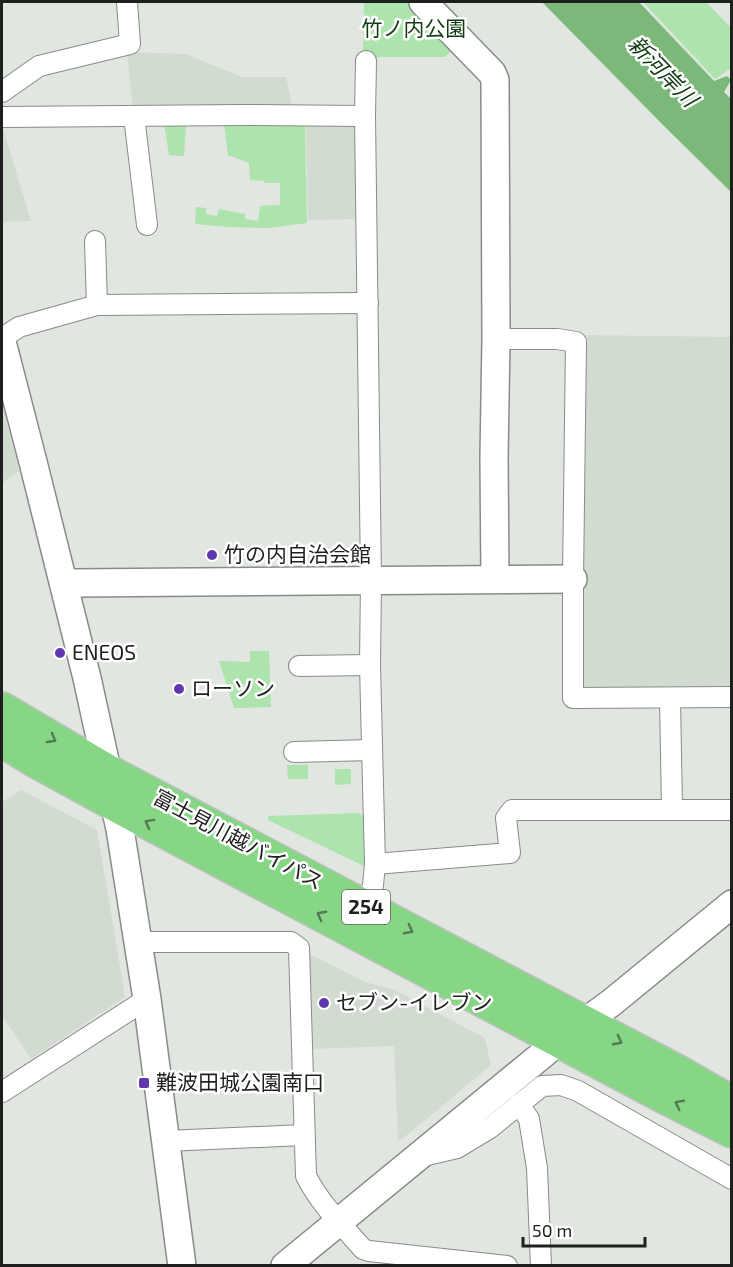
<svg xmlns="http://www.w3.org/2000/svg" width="733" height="1267" font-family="'Exo 2','Noto Sans JP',sans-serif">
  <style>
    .built { fill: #d1dbd0 }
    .green { fill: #ade3ac }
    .water { fill: #7bb87a }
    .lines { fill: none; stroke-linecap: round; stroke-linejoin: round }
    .street-casing { stroke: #888c88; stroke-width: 22 }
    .secondary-casing { stroke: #888c88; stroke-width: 30 }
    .highway-casing { stroke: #c0c1c0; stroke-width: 36 }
    .street { stroke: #fff; stroke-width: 20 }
    .secondary { stroke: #fff; stroke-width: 27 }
    .highway { stroke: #86d686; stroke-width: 33 }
    .oneway { stroke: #527b52 }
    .poi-dot { fill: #6137af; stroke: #fff; stroke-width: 2 }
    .labels { text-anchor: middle; stroke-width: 5; stroke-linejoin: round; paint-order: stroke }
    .shield { fill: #fff; stroke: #626362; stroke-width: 1.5 }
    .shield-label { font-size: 20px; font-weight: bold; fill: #1e201e }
    .park-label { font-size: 21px; fill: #113c13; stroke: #fff }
    .poi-label { font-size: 21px; fill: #1e201e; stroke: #fff; text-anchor: start }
    .street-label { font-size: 21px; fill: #1e201e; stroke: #fff }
    .water-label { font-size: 22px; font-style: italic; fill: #0e3910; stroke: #fff }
  </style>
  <rect width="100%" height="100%" fill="#e1e6e1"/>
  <!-- built -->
  <g class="built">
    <polygon points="127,52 186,54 242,77 286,77 293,110 133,109"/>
    <polygon points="306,123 359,123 362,219 308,220"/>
    <polygon points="2,125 31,221 2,222"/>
    <polygon points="580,335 731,337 731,691 587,691 581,679"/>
    <polygon points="2,403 19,471 2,483"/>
    <polygon points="21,790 97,830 125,997 31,1059 2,1016 2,802"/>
    <polygon points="306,952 365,982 395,990 485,1038 491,1065 434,1113 398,1142 394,1046 309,1049"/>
  </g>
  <!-- green -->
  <g class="green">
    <polygon points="364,2 427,2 463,39 445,57 381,57 363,60"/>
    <polygon points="643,2 706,2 731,28 731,68 715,79"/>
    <polygon points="164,123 186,124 184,156 169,155"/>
    <polygon points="224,124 305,124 307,223 268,228 227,227 195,224 196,207 206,208 206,214 217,216 219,209 245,214 245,219 258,221 260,206 280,205 280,183 264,183 264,181 250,180 249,163 228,155"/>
    <polygon points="250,651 269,651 271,707 234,708 219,661 250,662"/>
    <polygon points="287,765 308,765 308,779 288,779"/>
    <polygon points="335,769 351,769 351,784 335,785"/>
    <polygon points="359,813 366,819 368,868 268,820 268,816"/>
  </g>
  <!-- water -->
  <polygon class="water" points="542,2 639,2 714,81 727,76 731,80 724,92 731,99 731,192 662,124"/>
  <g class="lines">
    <defs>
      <g id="street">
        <polyline points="366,61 365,116 371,579 370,665 375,864 373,885 368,909"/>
        <polyline points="2,92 39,66 130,44 127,2"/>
        <polyline points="134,116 147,225"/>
        <polyline points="2,117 243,115 365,116"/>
        <polyline points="95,241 97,305"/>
        <polyline points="2,338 19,327 97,305 368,303"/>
        <polyline points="496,339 557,339 576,342 573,579 573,698 732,697"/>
        <polyline points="299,666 370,665"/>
        <polyline points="670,698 672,809"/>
        <polyline points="294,752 372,750"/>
        <polyline points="375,864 510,853 506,818 512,810 732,810"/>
        <path d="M138,942H291L299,948L306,1176C320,1204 343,1226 363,1249L369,1251L507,1266"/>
        <polyline points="2,1092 147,999"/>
        <polyline points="519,1104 529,1119 537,1168 541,1266"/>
        <polyline points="166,1141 304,1135"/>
        <polyline points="423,1156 457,1148 490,1128 542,1086 561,1085 578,1091 732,1179"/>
      </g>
      <g id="secondary">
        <polyline points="423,2 492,73 495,80 496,339 494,457 495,579"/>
        <polyline points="2,342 33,462 87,678 120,829 147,999 182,1266"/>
        <polyline points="64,585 73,583 573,579"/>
        <polyline points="285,1266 559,1041 611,1003 732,904"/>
      </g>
      <g id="highway">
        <polyline points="2,709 107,771 680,1073 732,1103"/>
        <polyline points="2,740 34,760 151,824 663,1096 732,1131"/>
      </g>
    </defs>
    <!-- street casing -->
    <use href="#street" class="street-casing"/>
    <!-- secondary casing -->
    <use href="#secondary" class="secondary-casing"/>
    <!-- highway casing -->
    <use href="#highway" class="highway-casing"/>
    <!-- street -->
    <use href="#street" class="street"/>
    <!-- secondary -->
    <use href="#secondary" class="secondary"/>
    <!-- highway -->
    <use href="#highway" class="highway"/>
  </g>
  <!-- one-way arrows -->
  <defs><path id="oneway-chevron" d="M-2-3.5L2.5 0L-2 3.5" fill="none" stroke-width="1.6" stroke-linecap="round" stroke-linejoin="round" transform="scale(1.5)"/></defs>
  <g class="oneway">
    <use href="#oneway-chevron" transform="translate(52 739) rotate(30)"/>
    <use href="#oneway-chevron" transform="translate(149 823) rotate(-151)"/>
    <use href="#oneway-chevron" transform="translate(321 915) rotate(-152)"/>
    <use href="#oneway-chevron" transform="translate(409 930) rotate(28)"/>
    <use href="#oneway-chevron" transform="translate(618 1041) rotate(28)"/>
    <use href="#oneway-chevron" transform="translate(679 1104) rotate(-153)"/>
  </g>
  <!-- markers -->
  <g class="poi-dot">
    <circle cx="212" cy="555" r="6"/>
    <circle cx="60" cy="653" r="6"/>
    <circle cx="179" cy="689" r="6"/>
    <circle cx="324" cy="1003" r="6"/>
    <rect x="138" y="1077" width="12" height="12" rx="3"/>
  </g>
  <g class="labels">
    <!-- shield labels -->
    <rect class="shield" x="342" y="890" width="48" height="34" rx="4.5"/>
    <g class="shield-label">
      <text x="366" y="914">254</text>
    </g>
    <!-- park labels -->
    <g class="park-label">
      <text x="414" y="36">竹ノ内公園</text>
    </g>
    <!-- poi labels -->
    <g class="poi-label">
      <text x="224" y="562">竹の内自治会館</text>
      <text x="72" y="660">ENEOS</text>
      <text x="191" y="696">ローソン</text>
      <text x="336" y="1010">セブン-イレブン</text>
      <text x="156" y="1090">難波田城公園南口</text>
    </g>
    <!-- street labels -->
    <g class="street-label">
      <text transform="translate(238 840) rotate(28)" y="7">富士見川越バイパス</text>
    </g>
    <!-- water labels -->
    <g class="water-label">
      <text transform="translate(663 71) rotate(46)" y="8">新河岸川</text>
    </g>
  </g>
  <!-- border -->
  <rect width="733" height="1267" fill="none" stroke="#1e201e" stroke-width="6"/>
  <!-- scale -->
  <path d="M523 1237v9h122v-9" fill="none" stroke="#1e201e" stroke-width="3"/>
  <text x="532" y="1237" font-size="18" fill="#1e201e" stroke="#ffffff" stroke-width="4.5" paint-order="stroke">50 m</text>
</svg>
